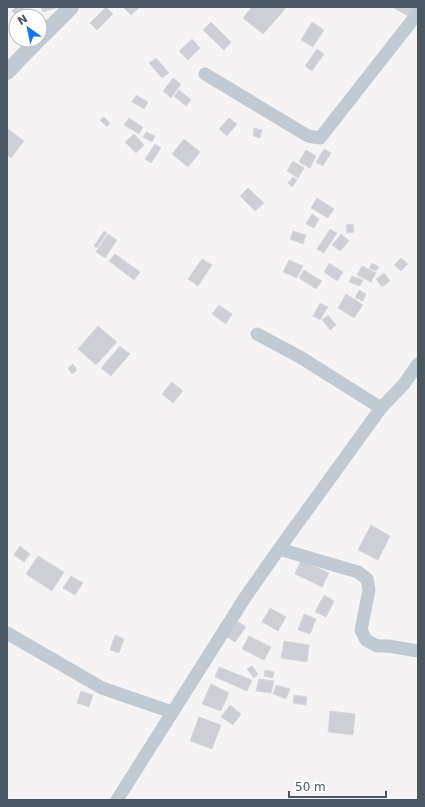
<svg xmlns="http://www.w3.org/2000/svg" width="425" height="807" font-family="'DejaVu Sans',sans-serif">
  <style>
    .building { fill: #cdcfd5; stroke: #d7d9de }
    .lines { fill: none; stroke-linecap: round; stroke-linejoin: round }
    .minor { stroke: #c1cad2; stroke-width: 13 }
    .tertiary { stroke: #c1cad2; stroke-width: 16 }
  </style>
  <rect width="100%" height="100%" fill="#f5f3f3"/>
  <!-- building -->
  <g class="building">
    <polygon points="16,7 22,7 34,16 18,16 12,11"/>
    <polygon points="41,7 56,7 56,8 43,12"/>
    <polygon points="106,7 113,14 97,30 90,23"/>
    <polygon points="123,7 140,7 131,15"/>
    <polygon points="252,7 282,7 285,9 263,34 243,18"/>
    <polygon points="392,7 418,7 412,18"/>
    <polygon points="211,22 231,42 224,50 203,30"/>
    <polygon points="312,22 324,30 313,47 301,40"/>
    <polygon points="192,39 200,48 188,60 179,51"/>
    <polygon points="317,49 324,54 312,71 305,66"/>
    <polygon points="156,58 169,73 162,78 149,63"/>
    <polygon points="173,78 181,84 171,98 163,91"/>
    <polygon points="179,90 191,100 186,106 174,96"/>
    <polygon points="136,95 148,102 144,109 132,102"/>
    <polygon points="104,117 110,123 107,127 100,120"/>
    <polygon points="129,118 143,127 139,134 124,125"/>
    <polygon points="229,118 237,124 227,136 219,129"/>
    <polygon points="7,128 24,141 11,158 7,155"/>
    <polygon points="254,128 262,130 260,138 253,136"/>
    <polygon points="146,132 155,136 152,142 143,137"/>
    <polygon points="134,134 144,145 136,153 125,142"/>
    <polygon points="184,139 200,152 188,167 172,154"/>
    <polygon points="155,144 161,148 151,163 145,159"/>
    <polygon points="324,149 331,153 323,166 316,162"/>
    <polygon points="306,150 316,156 310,168 299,162"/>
    <polygon points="293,161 304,168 298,178 287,171"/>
    <polygon points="293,177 297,180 292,187 288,183"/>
    <polygon points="248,188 264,203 255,211 240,196"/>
    <polygon points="317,198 334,209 328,218 311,208"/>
    <polygon points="312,214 319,219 314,228 306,224"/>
    <polygon points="353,224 354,232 347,233 346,225"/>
    <polygon points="330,229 337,233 324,253 317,249"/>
    <polygon points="104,231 107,233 97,248 94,246"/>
    <polygon points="293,231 306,235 303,244 290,239"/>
    <polygon points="108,234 117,240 105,258 96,252"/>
    <polygon points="341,234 349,241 340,251 332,245"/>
    <polygon points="115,254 140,272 134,280 109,261"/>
    <polygon points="401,258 408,264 401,271 394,265"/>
    <polygon points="202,259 212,265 198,286 188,279"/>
    <polygon points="289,260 303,266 297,278 283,272"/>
    <polygon points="329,263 343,272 337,281 324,272"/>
    <polygon points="372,263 379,267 376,271 369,268"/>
    <polygon points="362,266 376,273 371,282 357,275"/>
    <polygon points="304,270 322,281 316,289 299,278"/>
    <polygon points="384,273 390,281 382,287 376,279"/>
    <polygon points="352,276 363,280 360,286 349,282"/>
    <polygon points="359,290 366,294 363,301 355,298"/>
    <polygon points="346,294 363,305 354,318 338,308"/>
    <polygon points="320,303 328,307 320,320 313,316"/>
    <polygon points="219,305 232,314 226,324 212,314"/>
    <polygon points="328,315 336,325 330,330 322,320"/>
    <polygon points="98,326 117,342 96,365 78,349"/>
    <polygon points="120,346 130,354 111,376 101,368"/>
    <polygon points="73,364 77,370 72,374 68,368"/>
    <polygon points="172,382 183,391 173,403 162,394"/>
    <polygon points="371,525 390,536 378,560 358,550"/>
    <polygon points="20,546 30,554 24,562 14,555"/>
    <polygon points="38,556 64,572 52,591 26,574"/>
    <polygon points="301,560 329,573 322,587 295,574"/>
    <polygon points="71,576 83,583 75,595 63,588"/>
    <polygon points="324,595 334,601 326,617 315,612"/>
    <polygon points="270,608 286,617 278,631 262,622"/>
    <polygon points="304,614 316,619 310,634 298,630"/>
    <polygon points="237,621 246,627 235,642 227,637"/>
    <polygon points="115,635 124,639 119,653 110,650"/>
    <polygon points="249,636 271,647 264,660 242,649"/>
    <polygon points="284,641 309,645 307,662 281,658"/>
    <polygon points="252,666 258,674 254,678 247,669"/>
    <polygon points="219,667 252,680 247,691 215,677"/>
    <polygon points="265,670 274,672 273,678 264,676"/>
    <polygon points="259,679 274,681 271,693 256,691"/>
    <polygon points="211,684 229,693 221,711 202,704"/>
    <polygon points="276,685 290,689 286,699 273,694"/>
    <polygon points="81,691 93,695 89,707 77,703"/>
    <polygon points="294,695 307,697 306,705 293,703"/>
    <polygon points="230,705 241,714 233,725 221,717"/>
    <polygon points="330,711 355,714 353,735 328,732"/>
    <polygon points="199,717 221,725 212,749 190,741"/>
  </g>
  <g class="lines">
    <!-- minor -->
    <g class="minor">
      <polyline points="205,74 308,136 320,138 418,13"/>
      <polyline points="257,334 300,357 381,408"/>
      <polyline points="279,549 358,572 367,579 369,590 361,630 366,640 377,646 388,646 418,651"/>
      <polyline points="7,633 102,688 172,712"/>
      <polyline points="117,800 246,596 279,549 381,408 404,384 418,364"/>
    </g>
    <!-- tertiary -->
    <g class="tertiary">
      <polyline points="40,38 71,7"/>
      <polyline points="7,72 38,40"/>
    </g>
  </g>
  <!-- border -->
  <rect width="425" height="807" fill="none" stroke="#4a5661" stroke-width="16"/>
  <!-- north arrow -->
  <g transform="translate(28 28) rotate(327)"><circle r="19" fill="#ffffff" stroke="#b7bbc0"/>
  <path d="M0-3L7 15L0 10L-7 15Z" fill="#1a73e8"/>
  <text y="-6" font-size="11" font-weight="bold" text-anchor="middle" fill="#4a5661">N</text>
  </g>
  <!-- scale -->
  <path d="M289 791v6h97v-6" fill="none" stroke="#4a5661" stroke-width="2"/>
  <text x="295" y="791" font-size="12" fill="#4a5661" stroke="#ffffff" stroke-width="3" paint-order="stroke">50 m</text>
</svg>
